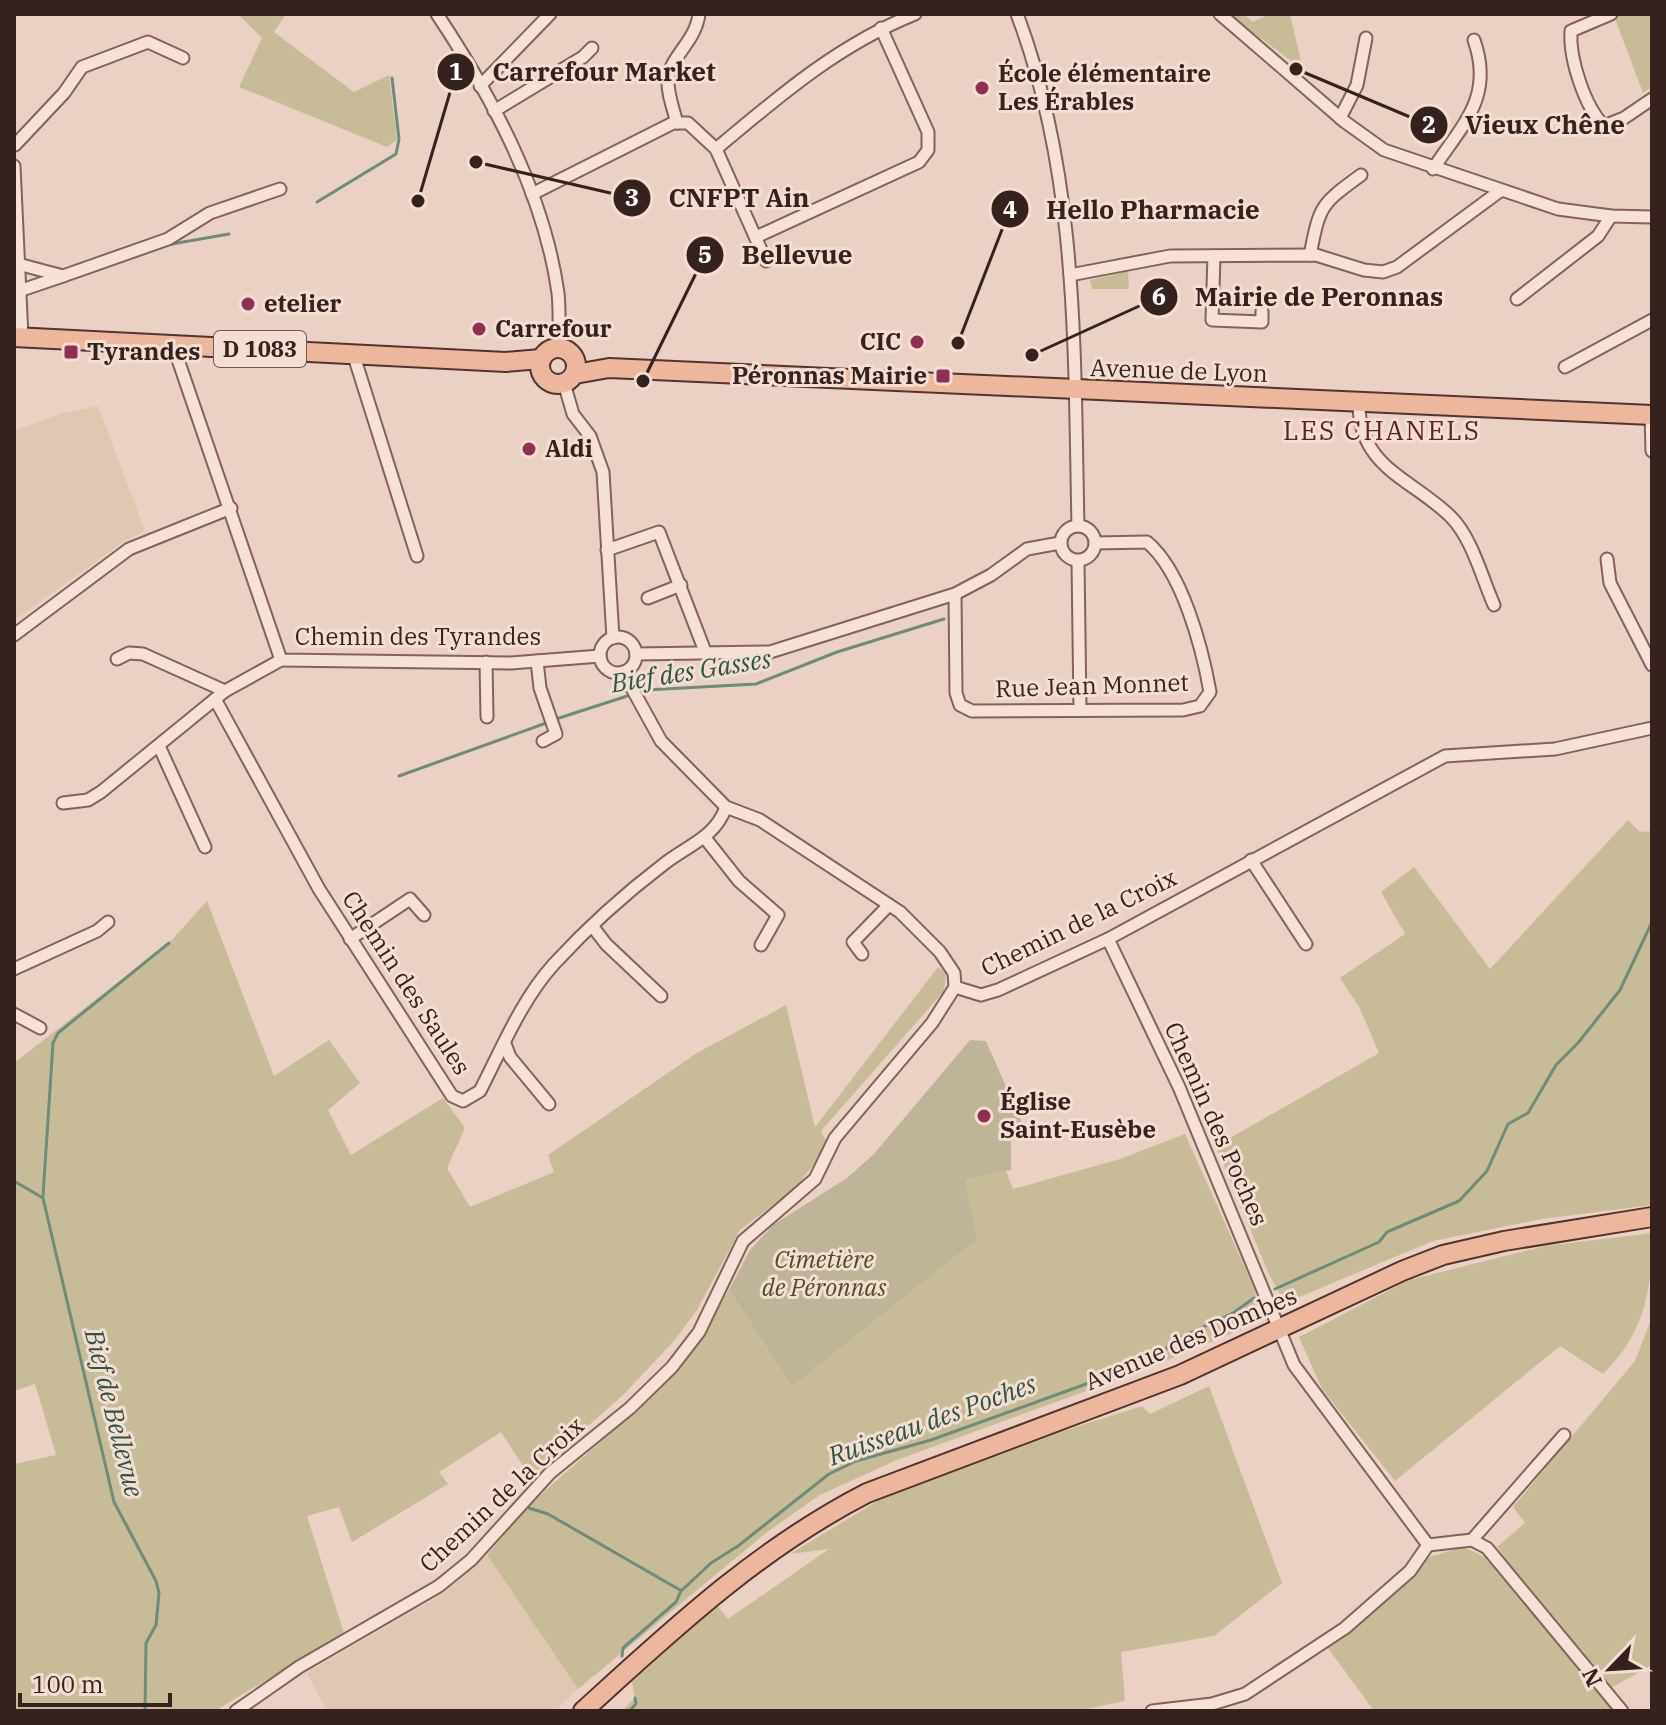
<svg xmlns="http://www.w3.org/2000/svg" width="1666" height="1725" font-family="'IBM Plex Serif',serif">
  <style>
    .farmland { fill: #e0c7b1 }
    .green { fill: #c8bc98 }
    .cemetery { fill: #beb497 }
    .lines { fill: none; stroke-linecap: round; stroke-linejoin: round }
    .stream { stroke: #6d8c79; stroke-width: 3 }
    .street-casing { stroke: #84625b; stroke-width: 15 }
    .primary-casing { stroke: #52332f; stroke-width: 22 }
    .street { stroke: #f6e1d6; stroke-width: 11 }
    .primary { stroke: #ecb79d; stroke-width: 18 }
    .poi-dot { fill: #8f2f52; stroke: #f3ded2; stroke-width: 3 }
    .labels { text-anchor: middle; stroke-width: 6; stroke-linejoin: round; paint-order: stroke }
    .shield { fill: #f3ded2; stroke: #6e5a54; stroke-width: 2 }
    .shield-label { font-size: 22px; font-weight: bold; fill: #35211e }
    .poi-label { font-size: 24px; font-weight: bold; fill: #35211e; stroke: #f3ded2; text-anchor: start }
    .street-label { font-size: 24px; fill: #35211e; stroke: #f3ded2 }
    .park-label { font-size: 24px; font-style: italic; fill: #504b26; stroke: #f3ded2 }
    .neighbourhood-label { font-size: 26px; letter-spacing: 2px; fill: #5f202a; stroke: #f3ded2 }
    .water-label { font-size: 26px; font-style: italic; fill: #2e5444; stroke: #f3ded2 }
    .leader { fill: none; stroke: #35211e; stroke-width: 3 }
    .callout-dot { fill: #35211e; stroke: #f3ded2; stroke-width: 3 }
    .mark-label { font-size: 24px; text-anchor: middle; font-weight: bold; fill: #fff }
    .callout-label { font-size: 26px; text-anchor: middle; font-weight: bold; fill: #35211e; stroke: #f3ded2; stroke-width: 6; stroke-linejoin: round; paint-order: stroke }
  </style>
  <rect width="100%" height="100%" fill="#ebd1c3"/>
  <!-- farmland -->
  <g class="farmland">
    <polygon points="98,406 145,531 126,540 14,620 14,431 60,414"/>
    <polygon points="487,1555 578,1689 555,1711 327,1711 307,1673 444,1593"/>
  </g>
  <!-- green -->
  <g class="green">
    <polygon points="238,14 286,14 274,32 354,92 389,75 397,140 387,147 239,87 262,38"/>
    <polygon points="1229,14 1244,14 1252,22 1271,14 1290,14 1303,70"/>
    <polygon points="1622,14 1652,14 1652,87 1643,93 1614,16"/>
    <polygon points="1128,271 1129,289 1092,289 1090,280"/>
    <polygon points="1628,820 1640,832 1652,831 1652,1205 1542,1219 1433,1241 1285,1303 1268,1272 1216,1146 1379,1053 1359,1007 1340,978 1405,934 1381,892 1414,867 1490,969"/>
    <polygon points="207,901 274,1076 329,1040 360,1083 328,1110 351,1155 443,1098 465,1128 447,1168 470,1207 554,1172 548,1155 697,1053 786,1005 815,1127 938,967 946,974 944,991 821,1131 826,1141 814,1164 795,1188 740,1230 697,1310 674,1341 623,1395 530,1477 501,1432 439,1472 448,1484 352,1542 339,1507 307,1516 344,1633 215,1711 14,1711 14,1464 56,1455 35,1384 14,1391 14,1063 171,941"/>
    <polygon points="1185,1134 1255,1290 1259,1322 1141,1371 897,1460 820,1495 767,1532 578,1689 487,1555 530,1504 641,1406 692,1349 729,1290 792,1386 965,1180 1006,1171 1013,1189 1120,1159"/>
    <path d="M1652,1233C1652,1289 1645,1333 1603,1374L1560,1346L1395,1481L1322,1389L1299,1337L1409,1280L1545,1246Z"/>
    <polygon points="1652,1317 1652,1665 1611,1688 1558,1628 1497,1547 1525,1523 1513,1507 1635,1361"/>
    <polygon points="1209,1386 1282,1583 1214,1636 1121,1652 1125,1701 1077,1711 622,1711 635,1698 632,1682 717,1605 728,1619 829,1549 790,1554 879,1500 981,1457 1142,1406 1150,1414"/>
    <polygon points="1463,1547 1485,1557 1616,1711 1374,1711 1328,1648 1429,1557"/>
  </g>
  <!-- cemetery -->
  <polygon class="cemetery" points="970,1040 986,1041 1025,1130 1011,1137 1011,1170 965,1180 977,1239 792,1386 729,1290 750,1250 773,1225 847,1178 874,1154"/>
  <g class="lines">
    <!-- stream -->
    <g class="stream">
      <polyline points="317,202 396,154 399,139 392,78"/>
      <polyline points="166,245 229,234"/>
      <polyline points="556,719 646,690 756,684 837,652 944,619"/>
      <polyline points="399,776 549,722"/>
      <polyline points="14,1181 43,1198 114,1502 156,1581 159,1593 156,1625 146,1643 145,1711"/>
      <polyline points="43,1196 53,1043 58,1033 169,943"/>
      <polyline points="1275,1289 1379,1242 1387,1232 1459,1201 1487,1171 1508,1124 1528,1113 1556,1065 1578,1043 1620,990 1652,922"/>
      <polyline points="529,1508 548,1514 680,1590"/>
      <polyline points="622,1656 623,1648 676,1602 681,1591 711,1563 738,1546 829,1474 856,1461 931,1440 1111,1375 1166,1349 1173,1341 1233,1313 1254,1298"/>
      <polyline points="629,1711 636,1704 635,1698"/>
    </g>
    <defs>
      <g id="street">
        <path d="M437,14C492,97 544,193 558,293C560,311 558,329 561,347"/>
        <path d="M1017,14C1079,178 1074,353 1078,526"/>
        <polyline points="1220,14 1345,122 1384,150 1558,209 1611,216 1652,217"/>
        <path d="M1611,14L1571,31C1569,59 1585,107 1604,126L1624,118L1652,99"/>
        <polyline points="480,86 550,14"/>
        <polyline points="494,111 583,57 592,48"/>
        <polyline points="1340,118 1357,85 1366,38"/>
        <path d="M677,123C673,108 667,93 668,78C671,56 696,41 699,14"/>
        <polyline points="15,145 64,93 82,67 148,42 183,58"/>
        <polyline points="716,149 766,261"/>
        <polyline points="14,166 22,337"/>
        <path d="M1433,169C1463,124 1494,97 1474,40"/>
        <path d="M532,194L673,123H688L716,149C779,96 838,45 915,14"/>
        <polyline points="756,237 919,162 928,150 928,132 881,28"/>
        <path d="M1310,255C1320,205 1320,205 1361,175"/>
        <polyline points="1214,256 1212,320 1262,322 1262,311"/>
        <polyline points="18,264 63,276 168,239 210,213 280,189"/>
        <polyline points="1070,275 1170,256 1316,255 1364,270 1383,272 1397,267 1500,191"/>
        <polyline points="19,291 63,276"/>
        <polyline points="1517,299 1598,236 1611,216"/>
        <polyline points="173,345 281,660 511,663 600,656"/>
        <polyline points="353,353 417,556"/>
        <polyline points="1565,367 1652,320"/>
        <polyline points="564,383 573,414 590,436 603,472 613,638"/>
        <path d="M1359,402C1358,468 1413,479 1451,517C1472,538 1482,578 1494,605"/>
        <polyline points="1651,414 1652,451"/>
        <circle cx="1078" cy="543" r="17"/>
        <polyline points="607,550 659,532 706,654"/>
        <polyline points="1607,559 1610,583 1652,665"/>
        <polyline points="1078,561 1080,710"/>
        <path d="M955,594L956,693L960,705L972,711L1183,710L1200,706L1210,692C1202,647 1182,571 1147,542L1095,543"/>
        <polyline points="648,598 681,585"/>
        <polyline points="14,635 129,549 231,508"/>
        <circle cx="618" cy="655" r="18"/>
        <polyline points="636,654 770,652 955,594 991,575 1027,549 1060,543"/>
        <polyline points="117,659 129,653 143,654 225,691"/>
        <polyline points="537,661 540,688 556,734 543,741"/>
        <polyline points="486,662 487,717"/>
        <polyline points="623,672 661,741 726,807 760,820 900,912 940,952 954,973 955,987"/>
        <path d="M215,699L319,889L452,1096L463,1101L480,1091C502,1048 522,999 554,964C587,928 626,893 664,864C688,845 715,838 726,807"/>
        <polyline points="159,746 205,847"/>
        <polyline points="63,803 88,800 101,792 225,691 281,660"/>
        <polyline points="705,838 739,881 778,915 761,945"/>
        <polyline points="1251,860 1306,944"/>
        <polyline points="593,927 606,944 661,996"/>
        <polyline points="350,939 410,899 424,915"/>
        <polyline points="1108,939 1179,1087 1294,1365 1428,1545"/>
        <polyline points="862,954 853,942 889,905"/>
        <polyline points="14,969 97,931 108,922"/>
        <polyline points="14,1014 40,1028"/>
        <polyline points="505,1044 510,1057 549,1104"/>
        <polyline points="1472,1540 1487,1548 1622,1711"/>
        <polyline points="1428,1545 1472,1540 1564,1435"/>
        <polyline points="236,1711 299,1667 439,1586 471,1560 550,1473 630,1408 672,1367 699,1332 743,1241 815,1179 835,1138 932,1023 955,987 981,995 998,990 1108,939 1445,756 1555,749 1652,728"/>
        <polyline points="1152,1711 1212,1704 1245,1694 1345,1628 1410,1571 1428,1545"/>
      </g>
      <g id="primary">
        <polyline points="14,337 506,362 541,359"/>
        <circle cx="558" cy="366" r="18"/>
        <polyline points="575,374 609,368 1652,415"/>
        <path d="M583,1711C673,1629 758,1549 867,1493L1180,1375L1402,1271L1443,1255L1504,1241L1652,1217"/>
      </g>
    </defs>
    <!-- street casing -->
    <use href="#street" class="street-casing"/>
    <!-- primary casing -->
    <use href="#primary" class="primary-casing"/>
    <!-- street -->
    <use href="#street" class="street"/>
    <!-- primary -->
    <use href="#primary" class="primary"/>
  </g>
  <!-- markers -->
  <g class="poi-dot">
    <circle cx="982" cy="88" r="8"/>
    <circle cx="248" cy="304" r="8"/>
    <circle cx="479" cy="329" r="8"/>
    <circle cx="917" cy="342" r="8"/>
    <rect x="63" y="344" width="16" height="16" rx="4"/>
    <rect x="935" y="368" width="16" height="16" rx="4"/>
    <circle cx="529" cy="449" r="8"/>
    <circle cx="984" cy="1116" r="8"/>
  </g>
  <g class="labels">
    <!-- shield labels -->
    <rect class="shield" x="214" y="331" width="92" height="36" rx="6"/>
    <g class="shield-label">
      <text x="260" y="357">D 1083</text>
    </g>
    <!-- poi labels -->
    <g class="poi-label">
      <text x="998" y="82">École élémentaire<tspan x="998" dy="28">Les Érables</tspan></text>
      <text x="264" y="312">etelier</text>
      <text x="495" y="337">Carrefour</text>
      <text x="901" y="350" text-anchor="end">CIC</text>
      <text x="87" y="360">Tyrandes</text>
      <text x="927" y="384" text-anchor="end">Péronnas Mairie</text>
      <text x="545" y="457">Aldi</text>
      <text x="1000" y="1110">Église<tspan x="1000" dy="28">Saint-Eusèbe</tspan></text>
    </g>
    <!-- street labels -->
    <g class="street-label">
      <text transform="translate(1179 371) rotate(2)" y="8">Avenue de Lyon</text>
      <text x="418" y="645">Chemin des Tyrandes</text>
      <text transform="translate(1092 686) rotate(-2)" y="8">Rue Jean Monnet</text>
      <text transform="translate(1079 923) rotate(-26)" y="8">Chemin de la Croix</text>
      <text transform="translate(406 983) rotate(57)" y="8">Chemin des Saules</text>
      <text transform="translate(1216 1124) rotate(66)" y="8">Chemin des Poches</text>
      <text transform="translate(1191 1339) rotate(-23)" y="8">Avenue des Dombes</text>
      <text transform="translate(502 1495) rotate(-43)" y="8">Chemin de la Croix</text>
    </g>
    <!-- park labels -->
    <g class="park-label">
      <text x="824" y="1268">Cimetière<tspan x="824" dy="28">de Péronnas</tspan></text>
    </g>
    <!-- neighbourhood labels -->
    <g class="neighbourhood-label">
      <text x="1382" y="440">LES CHANELS</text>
    </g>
    <!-- water labels -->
    <g class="water-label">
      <text transform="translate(691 671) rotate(-9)" y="9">Bief des Gasses</text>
      <text transform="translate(114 1413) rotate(76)" y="9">Bief de Bellevue</text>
      <text transform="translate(932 1420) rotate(-20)" y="9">Ruisseau des Poches</text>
    </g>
  </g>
  <!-- callouts -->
  <path class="leader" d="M418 201L456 72M1296 69L1429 125M476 162L632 198M958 343L1010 209M643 381L705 255M1032 355L1159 297"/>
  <g class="callout-dot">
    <circle cx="418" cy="201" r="8"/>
    <circle cx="1296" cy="69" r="8"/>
    <circle cx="476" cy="162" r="8"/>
    <circle cx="958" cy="343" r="8"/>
    <circle cx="643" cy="381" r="8"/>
    <circle cx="1032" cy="355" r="8"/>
    <circle cx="456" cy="72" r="20"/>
    <circle cx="1429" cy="125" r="20"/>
    <circle cx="632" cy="198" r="20"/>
    <circle cx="1010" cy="209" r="20"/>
    <circle cx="705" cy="255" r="20"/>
    <circle cx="1159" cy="297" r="20"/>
  </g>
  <g class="mark-label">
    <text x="456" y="80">1</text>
    <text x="1429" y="133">2</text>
    <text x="632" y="206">3</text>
    <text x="1010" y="218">4</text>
    <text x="705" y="263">5</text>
    <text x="1159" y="305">6</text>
  </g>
  <g class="callout-label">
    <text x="604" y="81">Carrefour Market</text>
    <text x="1545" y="134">Vieux Chêne</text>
    <text x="739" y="207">CNFPT Ain</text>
    <text x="1153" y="219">Hello Pharmacie</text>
    <text x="797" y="264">Bellevue</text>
    <text x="1319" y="306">Mairie de Peronnas</text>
  </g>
  <!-- border -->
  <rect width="1666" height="1725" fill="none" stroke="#35211e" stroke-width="32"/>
  <!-- north arrow -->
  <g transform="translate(1610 1669) rotate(245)" stroke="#f3ded2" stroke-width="6" paint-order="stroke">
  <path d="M0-6L14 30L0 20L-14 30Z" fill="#35211e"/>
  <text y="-12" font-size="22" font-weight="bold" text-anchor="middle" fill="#35211e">N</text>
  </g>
  <!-- scale -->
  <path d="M20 1693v12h150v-12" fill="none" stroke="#35211e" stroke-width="4"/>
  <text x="32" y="1693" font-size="24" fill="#35211e" stroke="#f3ded2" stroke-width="6" paint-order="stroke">100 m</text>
</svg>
